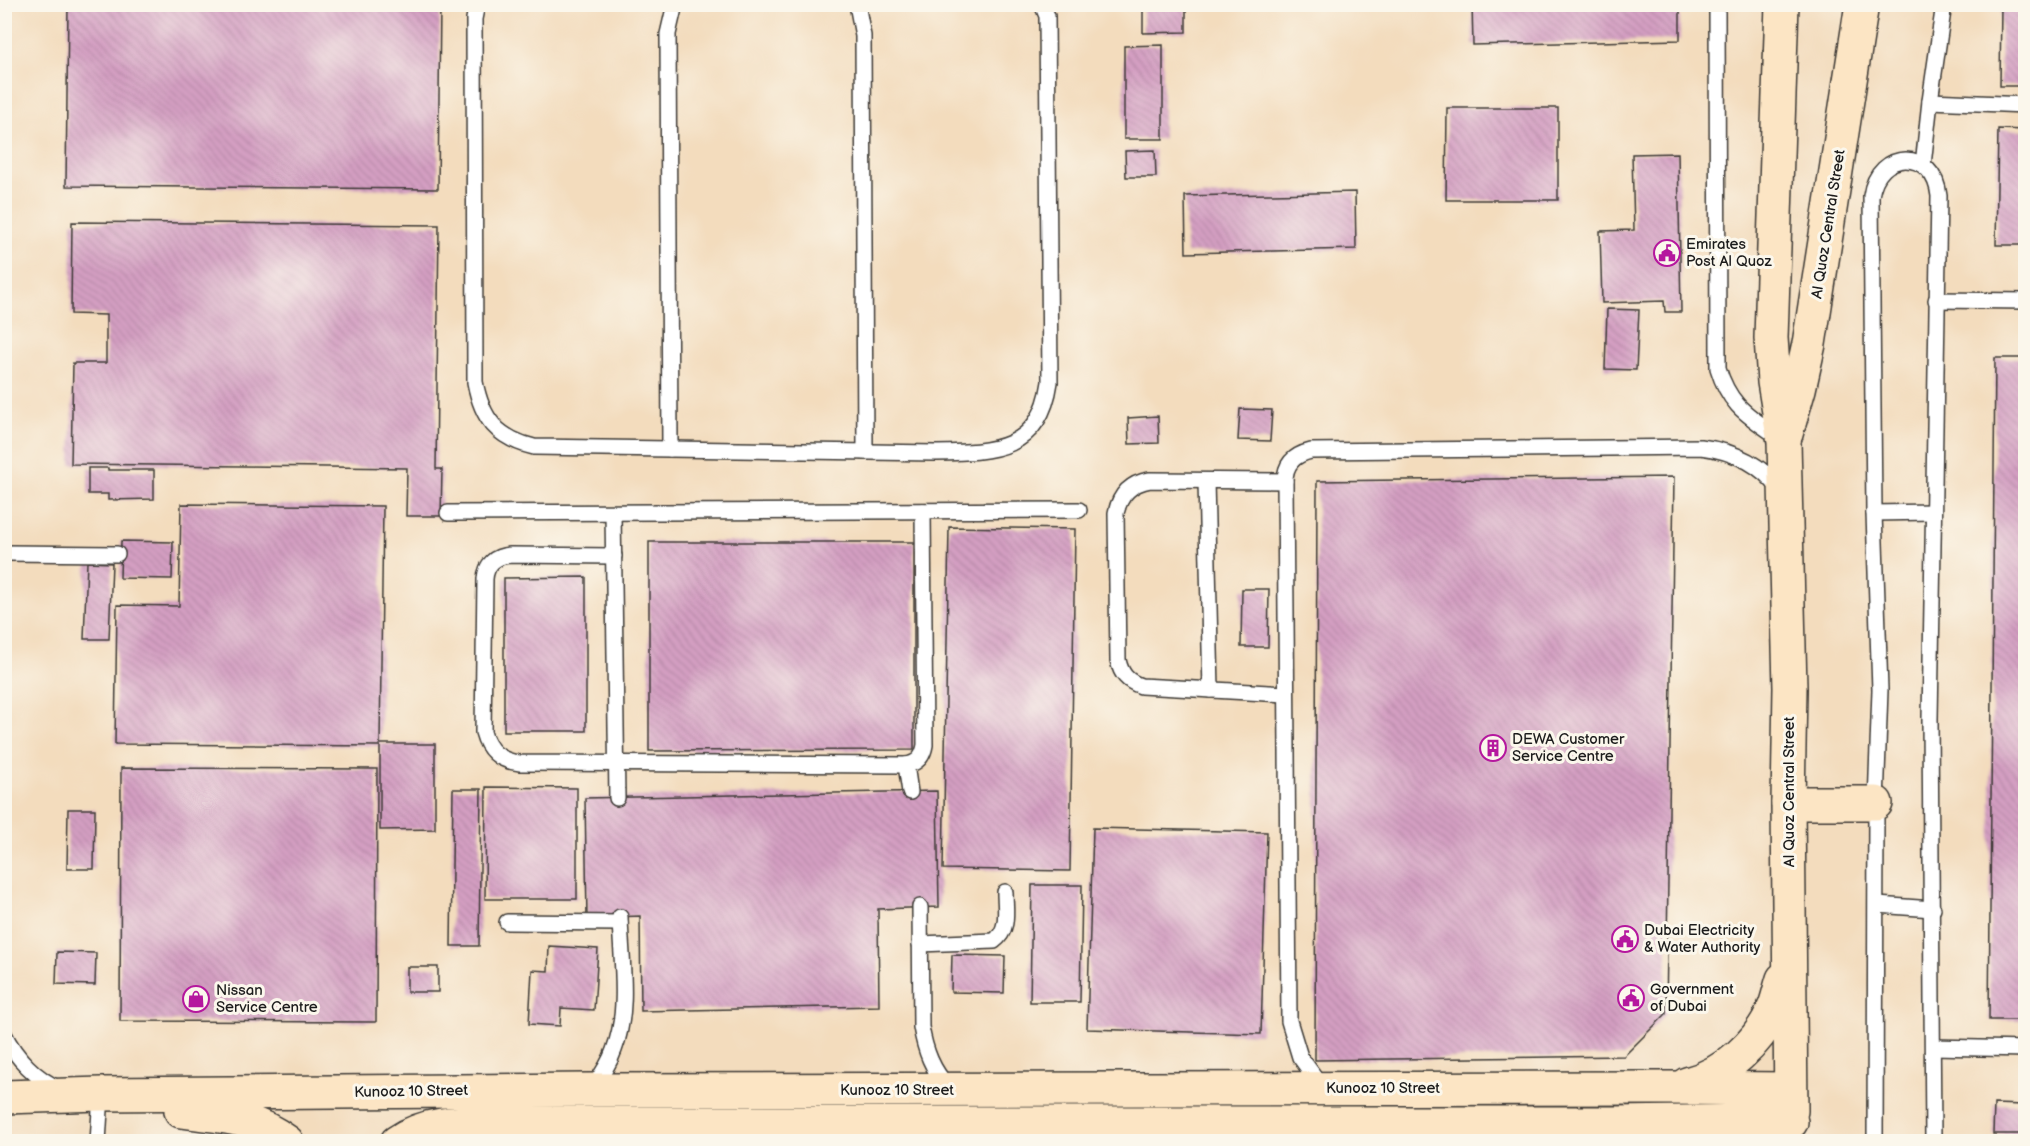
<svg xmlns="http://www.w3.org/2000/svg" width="2030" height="1146" font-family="'Balsamiq Sans',sans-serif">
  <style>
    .building { fill: url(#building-back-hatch) }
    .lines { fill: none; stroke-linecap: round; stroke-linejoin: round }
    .lane-casing { stroke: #3c3934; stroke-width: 18 }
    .secondary-casing { stroke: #3c3934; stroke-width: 36 }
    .lane { stroke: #fff; stroke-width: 15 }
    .secondary { stroke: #fce5c4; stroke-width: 33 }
    .labels { text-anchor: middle; stroke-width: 6; stroke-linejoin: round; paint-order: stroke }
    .street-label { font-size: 15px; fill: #1c1c1c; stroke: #fbf7ec }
    .poi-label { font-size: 15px; fill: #1c1c1c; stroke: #fbf7ec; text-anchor: start }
  </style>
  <defs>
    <pattern id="building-back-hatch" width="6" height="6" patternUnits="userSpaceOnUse" patternTransform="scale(1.5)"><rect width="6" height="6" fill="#d49fc2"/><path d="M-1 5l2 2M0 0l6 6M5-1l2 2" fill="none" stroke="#b588a6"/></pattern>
  </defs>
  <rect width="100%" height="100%" fill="#fbf7ec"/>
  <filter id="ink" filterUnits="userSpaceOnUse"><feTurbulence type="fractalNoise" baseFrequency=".0167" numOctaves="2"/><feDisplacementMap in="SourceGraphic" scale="12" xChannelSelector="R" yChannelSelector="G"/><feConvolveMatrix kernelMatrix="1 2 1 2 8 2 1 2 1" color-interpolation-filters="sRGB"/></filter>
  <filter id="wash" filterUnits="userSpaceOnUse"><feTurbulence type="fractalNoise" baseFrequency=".008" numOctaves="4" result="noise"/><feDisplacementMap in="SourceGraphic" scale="24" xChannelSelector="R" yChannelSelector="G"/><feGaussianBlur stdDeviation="1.35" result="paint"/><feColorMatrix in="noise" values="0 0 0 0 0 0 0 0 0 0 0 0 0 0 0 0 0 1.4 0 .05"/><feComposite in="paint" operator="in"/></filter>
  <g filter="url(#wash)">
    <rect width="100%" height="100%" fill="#f3dcbd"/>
    <g id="blocks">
      <!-- building -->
      <g class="building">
        <polygon points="68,4 440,4 438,189 66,186"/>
        <polygon points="1143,4 1186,4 1186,32 1143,33"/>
        <polygon points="1472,4 1680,4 1680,40 1473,45"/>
        <polygon points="2001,4 2026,4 2026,86 2000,86"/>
        <polygon points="1163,45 1163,139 1124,139 1124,46"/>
        <polygon points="1447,108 1558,108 1558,200 1446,200"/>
        <polygon points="1998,129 2026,130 2026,245 1996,245"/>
        <polygon points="1155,150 1156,177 1126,177 1125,151"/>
        <polygon points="1678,153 1681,312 1665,312 1664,301 1602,303 1600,231 1634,230 1632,154"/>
        <polygon points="1355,192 1356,249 1186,253 1185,196"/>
        <polygon points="72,222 439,225 436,469 442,469 441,516 406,516 407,468 71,464 73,363 106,363 106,315 71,314"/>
        <polygon points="1607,309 1639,310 1636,370 1605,369"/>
        <polygon points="1995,358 2026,358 2026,1020 1989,1020"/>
        <polygon points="1240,409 1272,410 1270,441 1238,440"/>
        <polygon points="1158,416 1159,443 1129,444 1128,418"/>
        <polygon points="88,468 108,468 108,470 154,470 154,499 108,500 108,494 88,494"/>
        <polygon points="1674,477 1666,1014 1624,1056 1315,1060 1317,481"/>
        <polygon points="181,504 383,506 380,744 435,744 435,829 380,830 380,746 115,744 117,605 179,606"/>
        <polygon points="949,527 1075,529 1070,871 943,869"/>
        <polygon points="121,541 173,542 172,579 120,578"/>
        <polygon points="649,542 914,542 914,750 649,751"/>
        <polygon points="87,562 112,563 109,639 84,639"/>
        <polygon points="586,577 586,731 504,731 504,578"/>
        <polygon points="1242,589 1269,589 1268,647 1241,647"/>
        <polygon points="121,768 377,769 376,1022 120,1021"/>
        <polygon points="486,787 577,788 577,899 485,899"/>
        <polygon points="453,789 481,789 479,946 451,946"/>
        <polygon points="937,791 939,907 878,909 879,1006 641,1011 640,916 587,918 585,798"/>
        <polygon points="68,809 95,809 94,869 67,869"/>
        <polygon points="1093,828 1267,832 1261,1034 1087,1029"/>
        <polygon points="1032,885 1082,885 1080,1002 1030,1002"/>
        <polygon points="549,946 598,949 594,1010 561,1008 560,1026 529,1024 532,970 548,971"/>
        <polygon points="57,952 96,953 95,985 56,984"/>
        <polygon points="952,955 1005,956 1004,993 951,992"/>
        <rect x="407" y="967" width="31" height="25"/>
        <polygon points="1994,1104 2024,1105 2023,1134 1993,1134"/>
      </g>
    </g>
  </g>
  <g filter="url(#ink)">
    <use href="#blocks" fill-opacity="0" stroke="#3c3934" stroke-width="1.5"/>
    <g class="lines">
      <defs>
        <g id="lane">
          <path d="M477,4L474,19L475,382C482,419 497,438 534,447L935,453C992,452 1040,452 1050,382L1047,16L1042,4"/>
          <polyline points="857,4 863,36 865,452"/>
          <path d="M1717,4L1718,368C1730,408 1750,416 1781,439"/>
          <polyline points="1930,101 2026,105"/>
          <polyline points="1923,165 1930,101 1944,4"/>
          <polyline points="1936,300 2026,301"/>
          <polyline points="670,449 668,34 675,4"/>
          <polyline points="1206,481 1211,690"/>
          <path d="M1285,481L1150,480C1131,483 1120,494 1116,513L1118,660C1121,674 1127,681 1141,686L1286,694"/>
          <polyline points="448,513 1079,510"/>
          <polyline points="613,513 617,798"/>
          <polyline points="1874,513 1933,512"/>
          <polyline points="4,553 117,554"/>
          <path d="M614,556L510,555C495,556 486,564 485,579L483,732C488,751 500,761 520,763L906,765C918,763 923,757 925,745L923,511"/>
          <polyline points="906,765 910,792"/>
          <polyline points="1877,905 1933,909"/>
          <path d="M920,907L921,1027C925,1050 932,1070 949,1088"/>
          <polyline points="507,922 620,923"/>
          <path d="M920,944L994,941C1010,930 1005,909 1005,892"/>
          <path d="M4,1034C16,1058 36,1079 60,1089"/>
          <polyline points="1933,1047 2026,1049"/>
          <path d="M1322,1087L1300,1057L1289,1021L1285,481C1285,464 1294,455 1311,451L1701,447C1733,451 1761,463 1780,490"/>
          <path d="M591,1090C600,1077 609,1065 614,1050C630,1009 621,960 620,917"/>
          <polyline points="98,1142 101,1094"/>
          <path d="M1875,1142L1876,803L1880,690L1874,513L1871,196C1878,148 1934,148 1939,196L1930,719L1933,1142"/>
        </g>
        <g id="secondary">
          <polyline points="1782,4 1771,338 1774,382 1784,442 1790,688 1788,803 1791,1111"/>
          <polyline points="1786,434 1799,389 1809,344 1862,4"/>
          <polyline points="1788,803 1876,803"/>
          <path d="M1687,1084C1725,1074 1760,1043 1775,1006C1778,998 1780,988 1783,979"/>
          <polyline points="4,1097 101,1094 591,1090 1670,1088 1790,1089"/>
          <path d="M181,1111C222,1117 251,1115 287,1142"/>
          <path d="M397,1142C429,1120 464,1123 501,1123H1614L1761,1121L1791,1122"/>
        </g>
      </defs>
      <!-- lane casing -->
      <use href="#lane" class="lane-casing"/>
      <!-- secondary casing -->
      <use href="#secondary" class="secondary-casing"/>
      <!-- lane -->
      <use href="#lane" class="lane"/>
      <!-- secondary -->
      <use href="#secondary" class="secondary"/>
    </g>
  </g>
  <!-- icons -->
  <defs>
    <symbol id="civic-ring" viewBox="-11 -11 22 22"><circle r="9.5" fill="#fbf7ec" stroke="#b5179e" stroke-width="1.5"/><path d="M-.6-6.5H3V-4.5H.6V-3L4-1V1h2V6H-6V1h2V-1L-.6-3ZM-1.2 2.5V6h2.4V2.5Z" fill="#b5179e"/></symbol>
    <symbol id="building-ring" viewBox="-11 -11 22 22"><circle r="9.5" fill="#fbf7ec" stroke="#b5179e" stroke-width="1.5"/><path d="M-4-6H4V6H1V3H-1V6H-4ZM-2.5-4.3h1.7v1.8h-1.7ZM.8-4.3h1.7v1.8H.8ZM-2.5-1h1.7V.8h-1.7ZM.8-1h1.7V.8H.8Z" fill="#b5179e"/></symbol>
    <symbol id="shop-ring" viewBox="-11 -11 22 22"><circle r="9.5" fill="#fbf7ec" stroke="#b5179e" stroke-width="1.5"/><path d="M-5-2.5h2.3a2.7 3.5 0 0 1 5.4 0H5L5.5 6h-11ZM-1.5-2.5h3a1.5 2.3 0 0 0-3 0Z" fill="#b5179e"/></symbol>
  </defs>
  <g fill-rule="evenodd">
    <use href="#civic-ring" x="1652" y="238" width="30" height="30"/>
    <use href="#building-ring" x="1478" y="733" width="30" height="30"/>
    <use href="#civic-ring" x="1610" y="924" width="30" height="30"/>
    <use href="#civic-ring" x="1616" y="983" width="30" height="30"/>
    <use href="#shop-ring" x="181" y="984" width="30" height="30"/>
  </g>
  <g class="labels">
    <!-- street labels -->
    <g class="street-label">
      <text transform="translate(1828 224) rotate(-81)" y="5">Al Quoz Central Street</text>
      <text transform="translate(1789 792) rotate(-90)" y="5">Al Quoz Central Street</text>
      <text x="1383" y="1093">Kunooz 10 Street</text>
      <text x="897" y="1095">Kunooz 10 Street</text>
      <text transform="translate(411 1091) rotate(-1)" y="5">Kunooz 10 Street</text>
    </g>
    <!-- poi labels -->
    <g class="poi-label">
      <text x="1686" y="249">Emirates<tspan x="1686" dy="17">Post Al Quoz</tspan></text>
      <text x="1512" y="744">DEWA Customer<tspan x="1512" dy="17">Service Centre</tspan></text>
      <text x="1644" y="935">Dubai Electricity<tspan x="1644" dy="17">&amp; Water Authority</tspan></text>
      <text x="1650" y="994">Government<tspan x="1650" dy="17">of Dubai</tspan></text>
      <text x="216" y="995">Nissan<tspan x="216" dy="17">Service Centre</tspan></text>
    </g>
  </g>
  <!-- margin -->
  <rect width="2030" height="1146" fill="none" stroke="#fbf7ec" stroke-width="24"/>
</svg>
